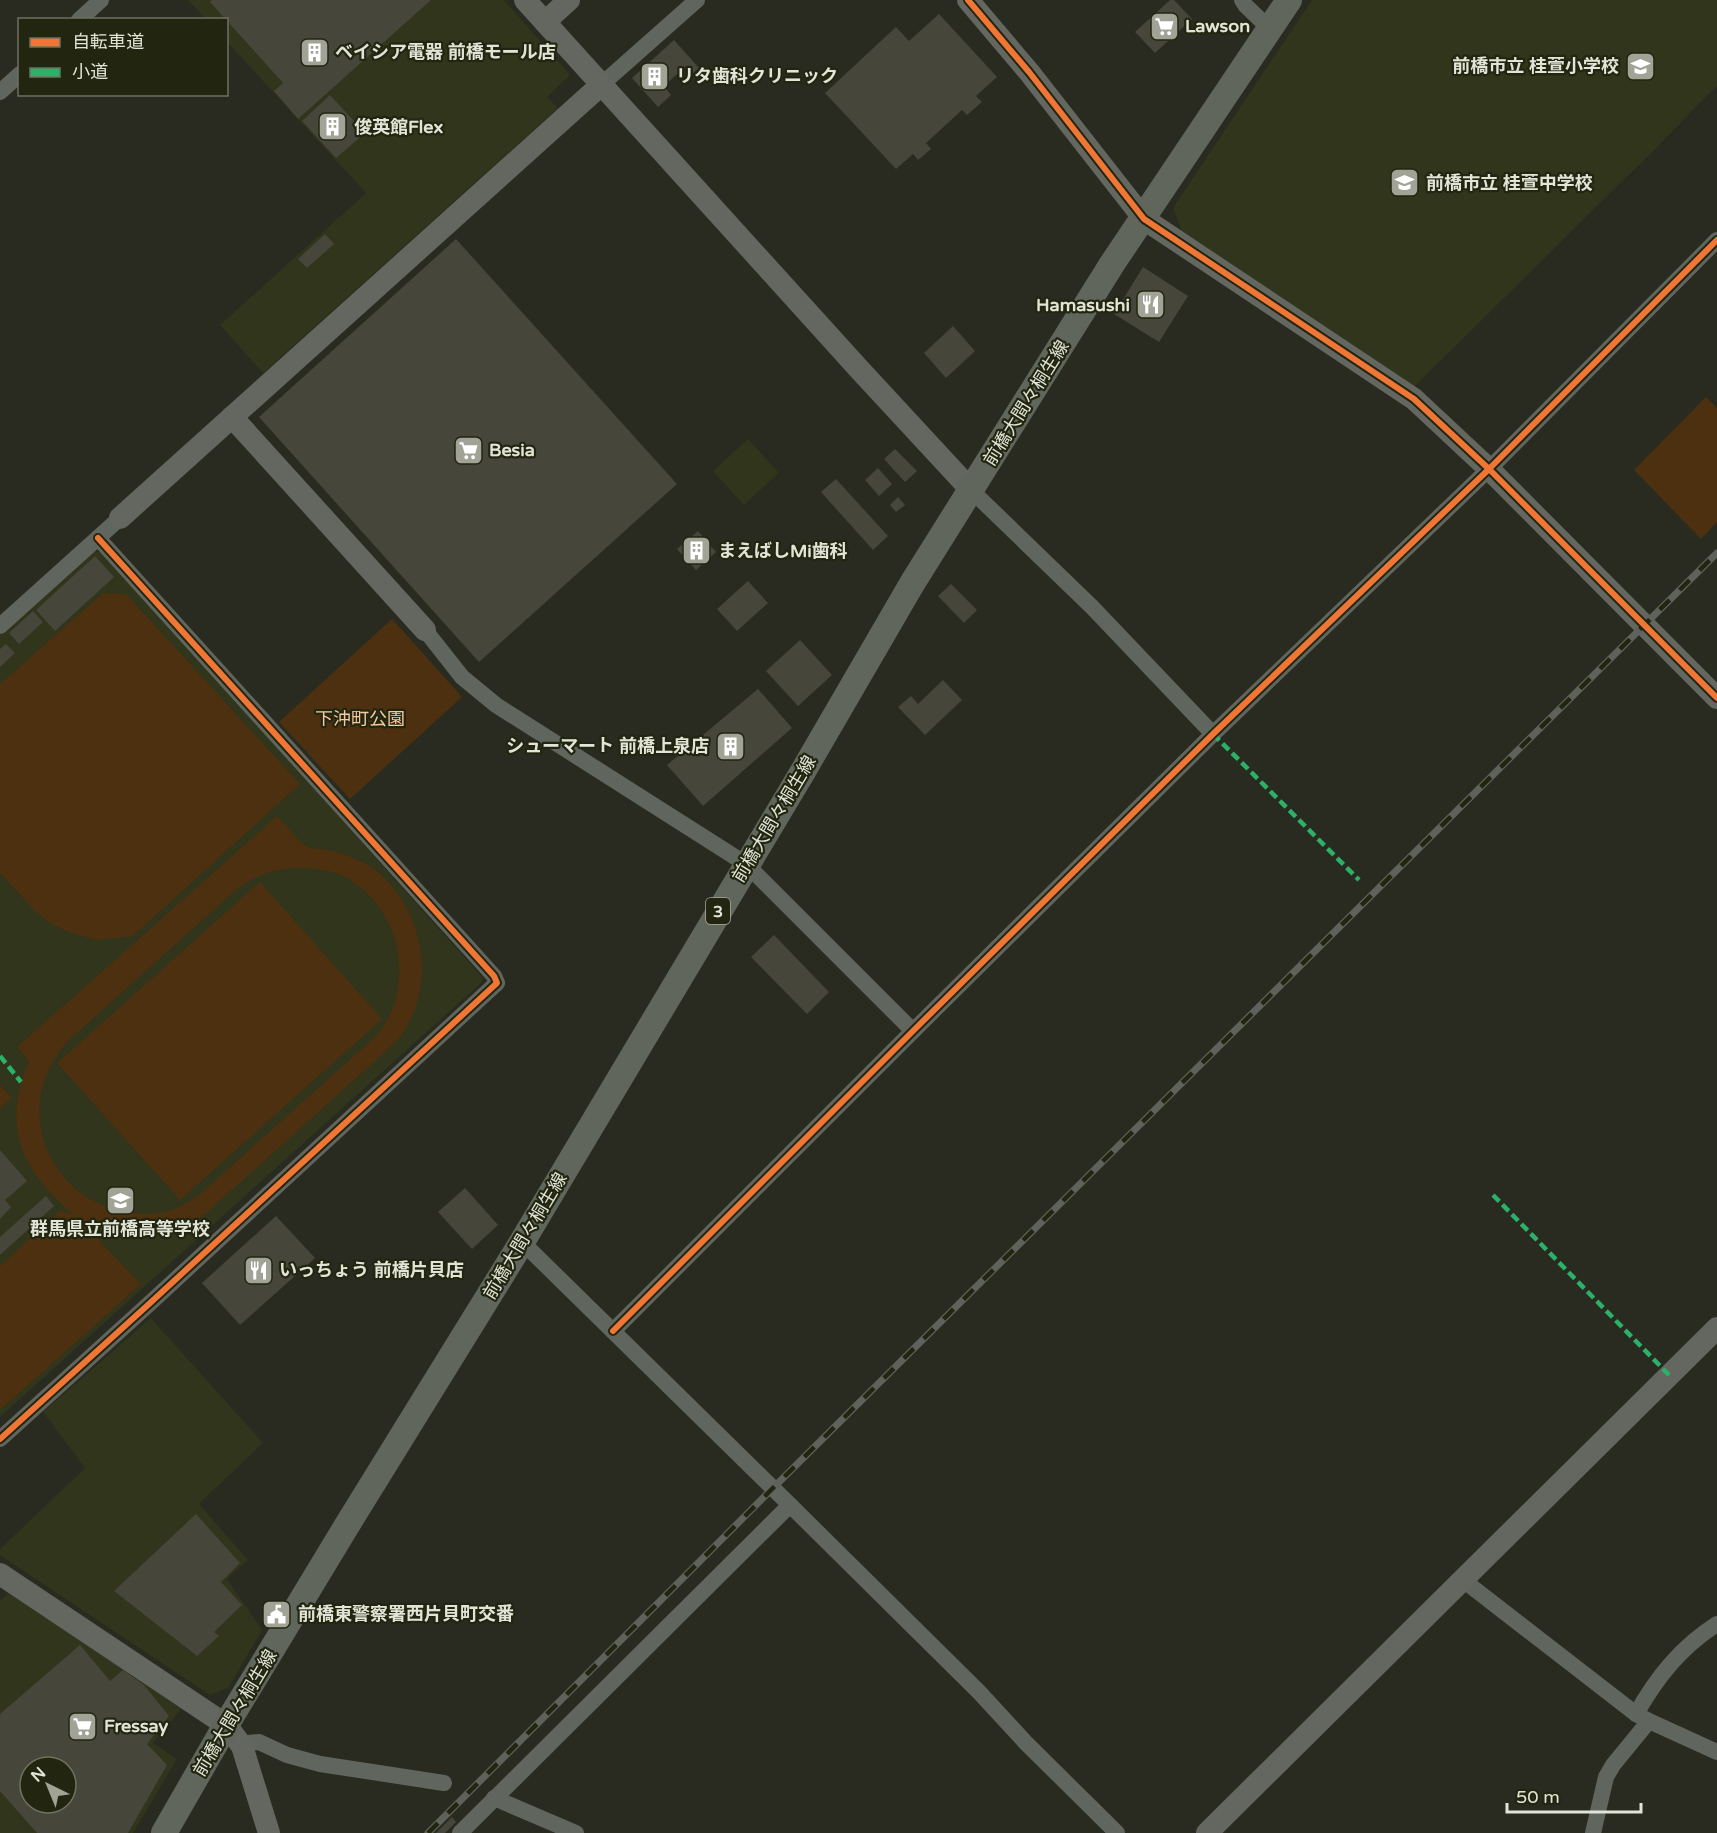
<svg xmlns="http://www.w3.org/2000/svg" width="1717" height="1833" font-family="'Varela Round','Noto Sans JP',sans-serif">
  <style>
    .built { fill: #30351b; fill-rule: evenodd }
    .green { fill: #4c3010; fill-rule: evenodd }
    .building { fill: #46463b; fill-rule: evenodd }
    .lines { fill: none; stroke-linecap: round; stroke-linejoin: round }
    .street { stroke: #60665e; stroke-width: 16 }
    .secondary { stroke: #636760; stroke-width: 22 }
    .primary { stroke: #60665c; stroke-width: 26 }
    .rail-casing { stroke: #5f625a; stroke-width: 7 }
    .rail { stroke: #222611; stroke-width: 4.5; stroke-dasharray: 14; stroke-linecap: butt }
    .quiet { stroke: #2db169; stroke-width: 4.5; stroke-dasharray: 9 4.5; stroke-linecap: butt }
    .cycleway-casing { stroke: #222611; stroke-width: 10 }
    .cycleway { stroke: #f07635; stroke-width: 6 }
    .labels { text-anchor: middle; stroke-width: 4.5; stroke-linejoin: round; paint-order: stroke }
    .shield { fill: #222611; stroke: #a8ab9b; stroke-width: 1.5 }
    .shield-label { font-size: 16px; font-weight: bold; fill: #e1e4d6 }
    .poi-label { font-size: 18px; font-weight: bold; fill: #e1e4d6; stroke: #222611; text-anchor: start }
    .street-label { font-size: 18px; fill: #e1e4d6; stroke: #222611 }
    .park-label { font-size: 18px; fill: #f9c99e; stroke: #222611 }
  </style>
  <rect width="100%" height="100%" fill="#292b20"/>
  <!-- built -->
  <g class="built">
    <polygon points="188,0 504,0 570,75 547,97 558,108 263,373 220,325 366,193 227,42 226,20 206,19"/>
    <polygon points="1312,0 1717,0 1717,86 1653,151 1414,387 1182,232 1173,208"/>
    <polygon points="748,439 779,473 744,505 713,471"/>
    <polygon points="93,551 102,552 483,978 481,983 0,1417 0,635"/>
    <polygon points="151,1318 263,1443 199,1504 248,1560 227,1579 262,1630 229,1687 210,1695 0,1555 0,1549 85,1468 43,1412"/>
    <path d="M10,1592L181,1709L153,1743L177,1759L133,1833H0V1601ZM30,1767H66V1803H30Z"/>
  </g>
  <!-- green -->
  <g class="green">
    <polygon points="1706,397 1717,408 1717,522 1701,539 1634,470"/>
    <polygon points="103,593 126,594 300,784 133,936 95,940 66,931 47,921 35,911 0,873 0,684"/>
    <polygon points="392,619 462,697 350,799 279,722"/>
    <path d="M277,816C285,824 296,839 306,846C311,849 321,849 328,850C343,853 358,859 371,867C426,905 440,993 395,1043L212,1208C202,1216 192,1224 181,1229C149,1242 107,1234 78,1218L141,1284L0,1410V1266L60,1211L73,1214C21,1170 1,1127 29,1061L17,1047ZM292,868C311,868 334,869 350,880C403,913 416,988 376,1036L199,1195C192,1199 186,1204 179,1207C163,1215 142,1215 125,1212C43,1196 11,1101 69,1040L237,889C254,876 271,870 292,868Z"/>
    <polygon points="260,882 382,1019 180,1200 57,1063"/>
    <polygon points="0,1085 12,1098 0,1109"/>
  </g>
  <!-- building -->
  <g class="building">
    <polygon points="212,0 431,0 298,119 274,91 283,83 210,2"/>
    <polygon points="1170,0 1174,0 1192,19 1155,53 1135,32"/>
    <polygon points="939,14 997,77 976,96 982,102 967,115 962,110 926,143 931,149 918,160 913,154 896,169 825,93 896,27 909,41"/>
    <polygon points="674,40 699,68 693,73 686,66 664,86 671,95 658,107 632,78"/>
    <polygon points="330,95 365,133 336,158 302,121"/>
    <polygon points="325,234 334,244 307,268 298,259"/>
    <polygon points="456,239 677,484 479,662 259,417"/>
    <polygon points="1143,267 1188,296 1159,342 1114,314"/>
    <polygon points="953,326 975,351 946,378 924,353"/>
    <polygon points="895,449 917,471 905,482 884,459"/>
    <polygon points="878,468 892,484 879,496 865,480"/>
    <polygon points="836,479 888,536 873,550 821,492"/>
    <polygon points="898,497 905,505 896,512 890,505"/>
    <polygon points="698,531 716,552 696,570 677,549"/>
    <polygon points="95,556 114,577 55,631 36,610"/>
    <polygon points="748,581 768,603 737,631 717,609"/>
    <polygon points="951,584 977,610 964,623 938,596"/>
    <polygon points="33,611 43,622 19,644 9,633"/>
    <polygon points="800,640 832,675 798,706 766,671"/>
    <polygon points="6,644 15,653 0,667 0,649"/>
    <polygon points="943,680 962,700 925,735 898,707 911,696 918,704"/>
    <polygon points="758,689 792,728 703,806 667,765"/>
    <polygon points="774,935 829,992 807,1014 751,957"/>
    <polygon points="0,1150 27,1181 5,1200 11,1207 0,1219"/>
    <polygon points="465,1188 498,1225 472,1249 438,1212"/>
    <polygon points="46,1196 54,1206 0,1255 0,1237"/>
    <polygon points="276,1216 315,1258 240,1325 202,1283"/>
    <polygon points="196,1514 240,1563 221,1582 242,1605 214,1632 219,1636 197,1656 114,1591"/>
    <path d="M80,1645L110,1681L123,1670L144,1685L169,1716L147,1744L167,1765L128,1833H37L0,1791V1714ZM30,1767H66V1803H30Z"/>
    <polygon points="452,1817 456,1822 445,1833 436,1833"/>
  </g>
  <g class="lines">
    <!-- street -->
    <g class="street">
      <polyline points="1242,0 1246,6 1270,29"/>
      <polyline points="79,20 101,0"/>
      <polyline points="601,85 697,0"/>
      <polyline points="0,92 20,74"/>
      <polyline points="971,490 1092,607 1213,734"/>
      <polyline points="0,626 120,518"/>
      <polyline points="425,630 462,677 496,705 746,864 913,1031"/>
      <polyline points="522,1242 790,1505 979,1692 1026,1743 1117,1833"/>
      <polyline points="613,1331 913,1031 1213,734 1489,469 1717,240"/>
      <polyline points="0,1439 149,1304 497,983 494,976 98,538"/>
      <polyline points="1463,1580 1636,1714 1649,1721 1717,1752"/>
      <path d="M1636,1714C1657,1677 1681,1647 1717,1624"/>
      <polyline points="242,1746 248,1743 259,1742 287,1755 320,1764 444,1783"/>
      <polyline points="494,1798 576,1833"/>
      <polyline points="460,1833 790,1505"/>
      <polyline points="1593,1833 1606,1777 1613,1765 1649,1721"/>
    </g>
    <!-- secondary -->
    <g class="secondary">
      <polyline points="525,0 859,369 971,490"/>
      <polyline points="968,0 1029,72 1144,219 1414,399 1489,469 1717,698"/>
      <polyline points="545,22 569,0"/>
      <polyline points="232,417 425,630"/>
      <polyline points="120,518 601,85"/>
      <polyline points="0,1574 226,1725 242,1746 269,1833"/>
      <polyline points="1207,1833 1717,1328"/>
    </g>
    <!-- primary -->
    <polyline class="primary" points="164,1833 226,1725 349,1522 522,1242 802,773 913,582 1112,264 1289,0"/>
    <defs>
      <polyline id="rail" points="428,1833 773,1488 1717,553"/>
    </defs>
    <!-- rail casing -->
    <use href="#rail" class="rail-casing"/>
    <!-- rail -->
    <use href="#rail" class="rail"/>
    <!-- quiet -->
    <g class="quiet">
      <polyline points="1213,734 1359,880"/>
      <polyline points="0,1056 21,1082"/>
      <polyline points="1493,1195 1669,1375"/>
    </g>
    <defs>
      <g id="cycleway">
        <polyline points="968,0 1029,72 1144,219 1414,399 1489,469 1717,698"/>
        <polyline points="613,1331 913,1031 1213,734 1489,469 1717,240"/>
        <polyline points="0,1439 149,1304 497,983 494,976 98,538"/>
      </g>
    </defs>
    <!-- cycleway casing -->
    <use href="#cycleway" class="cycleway-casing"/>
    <!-- cycleway -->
    <use href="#cycleway" class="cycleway"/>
  </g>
  <!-- icons -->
  <defs>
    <symbol id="supermarket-square" viewBox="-11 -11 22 22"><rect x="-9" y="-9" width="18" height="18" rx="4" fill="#a1a396" stroke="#222611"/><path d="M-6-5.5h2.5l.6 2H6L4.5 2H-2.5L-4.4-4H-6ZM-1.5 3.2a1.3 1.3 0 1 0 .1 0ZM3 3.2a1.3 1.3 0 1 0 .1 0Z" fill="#fff"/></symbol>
    <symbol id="building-square" viewBox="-11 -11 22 22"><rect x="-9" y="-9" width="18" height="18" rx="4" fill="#a1a396" stroke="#222611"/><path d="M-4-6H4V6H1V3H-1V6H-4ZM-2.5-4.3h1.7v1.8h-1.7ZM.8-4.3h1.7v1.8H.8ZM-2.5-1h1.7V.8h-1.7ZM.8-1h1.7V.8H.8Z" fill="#fff"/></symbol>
    <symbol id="school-square" viewBox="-11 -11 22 22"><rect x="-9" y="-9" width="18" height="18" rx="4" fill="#a1a396" stroke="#222611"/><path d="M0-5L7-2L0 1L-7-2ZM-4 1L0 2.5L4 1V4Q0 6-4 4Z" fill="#fff"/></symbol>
    <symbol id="restaurant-square" viewBox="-11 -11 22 22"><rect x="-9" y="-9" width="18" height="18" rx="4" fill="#a1a396" stroke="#222611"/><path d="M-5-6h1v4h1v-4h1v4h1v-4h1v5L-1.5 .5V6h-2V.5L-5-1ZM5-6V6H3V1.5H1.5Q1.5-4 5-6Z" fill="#fff"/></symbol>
    <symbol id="civic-square" viewBox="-11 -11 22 22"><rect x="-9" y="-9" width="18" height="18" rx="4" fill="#a1a396" stroke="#222611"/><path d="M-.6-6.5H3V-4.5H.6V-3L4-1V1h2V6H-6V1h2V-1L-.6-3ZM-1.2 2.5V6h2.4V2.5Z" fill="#fff"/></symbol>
  </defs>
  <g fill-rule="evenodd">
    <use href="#supermarket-square" x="1148" y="10" width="33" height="33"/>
    <use href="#building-square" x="298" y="36" width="33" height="33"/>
    <use href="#school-square" x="1624" y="50" width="33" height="33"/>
    <use href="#building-square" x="638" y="60" width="33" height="33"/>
    <use href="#building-square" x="316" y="110" width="33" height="33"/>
    <use href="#school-square" x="1388" y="166" width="33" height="33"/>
    <use href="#restaurant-square" x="1134" y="288" width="33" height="33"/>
    <use href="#supermarket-square" x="452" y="434" width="33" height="33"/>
    <use href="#building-square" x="680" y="534" width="33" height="33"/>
    <use href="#building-square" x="714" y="730" width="33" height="33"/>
    <use href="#school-square" x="104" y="1184" width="33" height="33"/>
    <use href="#restaurant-square" x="242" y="1254" width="33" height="33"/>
    <use href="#civic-square" x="260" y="1598" width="33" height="33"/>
    <use href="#supermarket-square" x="66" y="1710" width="33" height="33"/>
  </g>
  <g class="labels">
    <!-- shield labels -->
    <rect class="shield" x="706" y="898" width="24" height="26" rx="4.5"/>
    <g class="shield-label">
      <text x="718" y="917">3</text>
    </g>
    <!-- poi labels -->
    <g class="poi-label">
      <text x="1185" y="32">Lawson</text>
      <text x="335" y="58">ベイシア電器 前橋モール店</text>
      <text x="1619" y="72" text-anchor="end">前橋市立 桂萱小学校</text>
      <text x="676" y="82">リタ歯科クリニック</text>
      <text x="354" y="133">俊英館Flex</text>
      <text x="1426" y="189">前橋市立 桂萱中学校</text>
      <text x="1130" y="311" text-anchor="end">Hamasushi</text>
      <text x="489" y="456">Besia</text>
      <text x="718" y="557">まえばしMi歯科</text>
      <text x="709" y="752" text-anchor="end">シューマート 前橋上泉店</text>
      <text x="120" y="1235" text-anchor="middle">群馬県立前橋高等学校</text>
      <text x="279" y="1276">いっちょう 前橋片貝店</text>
      <text x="298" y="1620">前橋東警察署西片貝町交番</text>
      <text x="104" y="1732">Fressay</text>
    </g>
    <!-- street labels -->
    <g class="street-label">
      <text transform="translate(1026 403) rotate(-58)" y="6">前橋大間々桐生線</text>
      <text transform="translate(774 819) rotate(-59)" y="6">前橋大間々桐生線</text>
      <text transform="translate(525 1236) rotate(-59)" y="6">前橋大間々桐生線</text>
      <text transform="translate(235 1713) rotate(-59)" y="6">前橋大間々桐生線</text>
    </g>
    <!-- park labels -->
    <g class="park-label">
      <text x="360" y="725">下沖町公園</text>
    </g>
  </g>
  <!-- legend -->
  <rect x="18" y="18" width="210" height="78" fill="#222611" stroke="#6e7260" stroke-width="1.5"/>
  <rect x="30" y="38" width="30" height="9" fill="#f07635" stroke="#6e7260" stroke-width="1.5"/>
  <text x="72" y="48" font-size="18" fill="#e1e4d6">自転車道</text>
  <rect x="30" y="68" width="30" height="9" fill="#2db169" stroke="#6e7260" stroke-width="1.5"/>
  <text x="72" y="78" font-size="18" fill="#e1e4d6">小道</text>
  <!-- north arrow -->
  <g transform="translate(48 1785) rotate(317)"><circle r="28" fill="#222611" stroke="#6e7260" stroke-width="1.5"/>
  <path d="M0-4.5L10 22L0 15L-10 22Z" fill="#a1a396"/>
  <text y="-9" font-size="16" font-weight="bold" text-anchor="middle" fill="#e1e4d6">N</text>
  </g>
  <!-- scale -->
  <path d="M1507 1803v9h134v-9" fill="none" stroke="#e1e4d6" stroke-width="3"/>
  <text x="1516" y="1803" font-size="18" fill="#e1e4d6" stroke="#222611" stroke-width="4.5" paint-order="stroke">50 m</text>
</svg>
